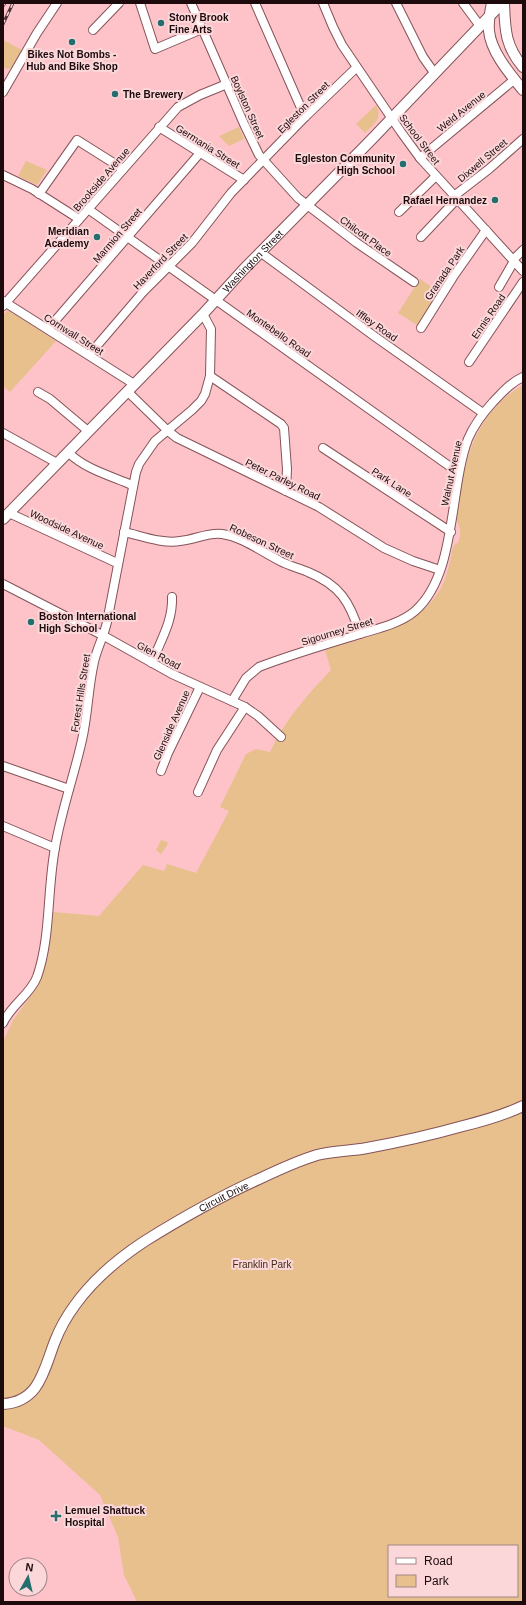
<svg xmlns="http://www.w3.org/2000/svg" width="526" height="1605" font-family="Helvetica,sans-serif">
  <style>
    .green { fill: #e7c08d; fill-rule: evenodd }
    .lines { fill: none; stroke-linecap: round; stroke-linejoin: round }
    .minor-casing { stroke: #855358; stroke-width: 10 }
    .major-casing { stroke: #855358; stroke-width: 12 }
    .minor { stroke: #fff; stroke-width: 8 }
    .major { stroke: #fff; stroke-width: 10 }
    .rail-casing { stroke: #4f3336; stroke-width: 3 }
    .rail { stroke: #fbd7da; stroke-width: 1.5; stroke-dasharray: 4.5; stroke-linecap: butt }
    .poi-dot { fill: #246f6e; stroke: #fbd7da; stroke-width: 1.5 }
    .labels { text-anchor: middle; stroke-width: 4; stroke-linejoin: round; paint-order: stroke }
    .poi-label { font-size: 10px; font-weight: bold; fill: #1d0a0c; stroke: #fbd7da; text-anchor: start }
    .street-label { font-size: 10px; fill: #1d0a0c; stroke: #fbd7da }
    .park-label { font-size: 10px; fill: #412d13; stroke: #fbd7da }
  </style>
  <rect width="100%" height="100%" fill="#fdc3c8"/>
  <!-- green -->
  <g class="green">
    <polygon points="3,40 22,50 12,68 7,69 3,67"/>
    <path d="M376,105C383,119 375,123 365,133L356,124Z"/>
    <polygon points="239,127 244,139 229,146 219,136"/>
    <polygon points="26,161 47,170 37,185 18,176"/>
    <polygon points="420,279 439,292 417,325 398,313"/>
    <polygon points="8,310 56,341 10,392 3,386 3,315"/>
    <path d="M523,385V1602H137L124,1575L118,1537L100,1495L39,1440L3,1426V1042L13,1020L33,993L41,979L48,956L53,912L99,916L143,865L164,871L167,864L196,873L229,811L220,807L246,754L256,749L270,752C285,720 307,695 331,670L325,650C365,637 421,628 442,586C448,574 450,560 453,548L455,544L458,543C459,539 461,534 460,531C460,526 457,524 457,519C462,465 473,414 523,385ZM389,1546H517V1596H389Z"/>
    <polygon points="161,840 167,842 168,844 161,854 156,850"/>
  </g>
  <g class="lines">
    <defs>
      <g id="minor">
        <polyline points="140,3 155,49 202,29"/>
        <polyline points="191,3 244,124 259,155 298,198 357,243 414,282"/>
        <polyline points="255,3 305,117"/>
        <polyline points="323,3 333,27 342,45 401,132 420,158 523,271"/>
        <polyline points="396,3 423,57 435,74"/>
        <polyline points="463,3 480,26"/>
        <polyline points="93,30 119,3"/>
        <polyline points="3,92 37,33 57,3"/>
        <polyline points="159,127 244,180"/>
        <polyline points="420,158 515,79"/>
        <polyline points="3,175 32,189 79,219"/>
        <polyline points="39,194 77,140 123,169"/>
        <polyline points="454,196 489,169 523,139"/>
        <polyline points="88,209 459,473"/>
        <polyline points="399,212 436,176"/>
        <polyline points="421,237 457,199"/>
        <polyline points="260,252 374,336 483,413"/>
        <polyline points="513,260 523,250"/>
        <polyline points="499,287 514,261"/>
        <polyline points="3,301 134,384"/>
        <polyline points="3,306 178,107 200,95 227,84"/>
        <polyline points="421,328 453,277 486,230"/>
        <polyline points="48,329 200,153"/>
        <polyline points="89,355 143,292 192,243 231,193 305,117 356,68"/>
        <polyline points="469,362 523,282"/>
        <polyline points="210,376 281,424 284,428 287,469 286,491"/>
        <polyline points="127,391 168,431 177,438 319,507 384,548 413,561 440,570"/>
        <polyline points="38,392 50,399 88,431"/>
        <polyline points="3,433 57,463"/>
        <polyline points="323,448 451,532"/>
        <path d="M69,453C85,469 111,476 132,485"/>
        <polyline points="9,513 117,563"/>
        <path d="M124,532C142,536 162,544 180,541C194,540 208,532 222,534C243,537 262,552 280,561C289,566 299,568 308,572C340,585 350,602 360,634"/>
        <polyline points="3,584 104,636 172,674 245,707 258,716 281,737"/>
        <path d="M152,663C160,641 173,622 172,597"/>
        <path d="M232,701L246,678L259,667C293,654 328,644 363,633C380,628 401,623 415,611C457,574 449,489 468,439C474,425 483,413 493,402C503,392 510,383 523,377"/>
        <polyline points="3,766 69,789"/>
        <polyline points="161,771 168,753 200,687"/>
        <polyline points="198,792 217,750 245,707"/>
        <polyline points="3,826 55,848"/>
        <path d="M3,1023C11,1005 30,995 37,977C51,937 47,890 55,848C61,812 74,776 82,740C88,714 88,688 94,662C97,648 104,636 107,622L136,472L139,464L155,441L192,410L201,401L205,394L210,376L211,329L203,314"/>
      </g>
      <g id="major">
        <path d="M492,3C490,12 488,22 489,31C491,52 510,74 523,90"/>
        <path d="M504,3C505,29 505,46 523,67"/>
        <path id="s1" d="M3,519L203,314L243,270L372,139L502,3"/>
        <path id="s2" d="M3,1404C40,1402 44,1369 55,1341C60,1328 67,1316 75,1305C93,1280 119,1258 145,1241C182,1218 219,1197 259,1179C278,1170 297,1161 317,1155C333,1151 351,1151 367,1148C400,1142 431,1135 463,1126C483,1121 504,1115 523,1106"/>
      </g>
    </defs>
    <!-- minor casing -->
    <use href="#minor" class="minor-casing"/>
    <!-- major casing -->
    <use href="#major" class="major-casing"/>
    <!-- minor -->
    <use href="#minor" class="minor"/>
    <!-- major -->
    <use href="#major" class="major"/>
    <defs>
      <g id="rail">
        <polyline points="3,6 5,3"/>
        <polyline points="3,24 13,3"/>
      </g>
    </defs>
    <!-- rail casing -->
    <use href="#rail" class="rail-casing"/>
    <!-- rail -->
    <use href="#rail" class="rail"/>
  </g>
  <!-- markers -->
  <g class="poi-dot">
    <circle cx="161" cy="23" r="4"/>
    <circle cx="72" cy="42" r="4"/>
    <circle cx="115" cy="94" r="4"/>
    <circle cx="403" cy="164" r="4"/>
    <circle cx="495" cy="200" r="4"/>
    <circle cx="97" cy="237" r="4"/>
    <circle cx="31" cy="622" r="4"/>
    <path d="M54 1510h4v4h4v4h-4v4h-4v-4h-4v-4h4z"/>
  </g>
  <g class="labels">
    <!-- poi labels -->
    <g class="poi-label">
      <text x="169" y="21">Stony Brook<tspan x="169" dy="12">Fine Arts</tspan></text>
      <text x="72" y="58" text-anchor="middle">Bikes Not Bombs -<tspan x="72" dy="12">Hub and Bike Shop</tspan></text>
      <text x="123" y="98">The Brewery</text>
      <text x="395" y="162" text-anchor="end">Egleston Community<tspan x="395" dy="12">High School</tspan></text>
      <text x="487" y="204" text-anchor="end">Rafael Hernandez</text>
      <text x="89" y="235" text-anchor="end">Meridian<tspan x="89" dy="12">Academy</tspan></text>
      <text x="39" y="620">Boston International<tspan x="39" dy="12">High School</tspan></text>
      <text x="65" y="1514">Lemuel Shattuck<tspan x="65" dy="12">Hospital</tspan></text>
    </g>
    <!-- street labels -->
    <g class="street-label">
      <text transform="translate(248 107) rotate(66)" y="4">Boylston Street</text>
      <text transform="translate(303 107) rotate(-45)" y="4">Egleston Street</text>
      <text transform="translate(461 111) rotate(-39)" y="4">Weld Avenue</text>
      <text transform="translate(420 139) rotate(53)" y="4">School Street</text>
      <text transform="translate(208 146) rotate(32)" y="4">Germania Street</text>
      <text transform="translate(482 160) rotate(-40)" y="4">Dixwell Street</text>
      <text transform="translate(101 179) rotate(-49)" y="4">Brookside Avenue</text>
      <text transform="translate(117 235) rotate(-49)" y="4">Marmion Street</text>
      <text transform="translate(366 236) rotate(36)" y="4">Chilcott Place</text>
      <text transform="translate(160 261) rotate(-46)" y="4">Haverford Street</text>
      <text dy="4" stroke="none"><textPath href="#s1" startOffset="359">Washington Street</textPath></text>
      <text transform="translate(444 273) rotate(-56)" y="4">Granada Park</text>
      <text transform="translate(488 316) rotate(-56)" y="4">Ennis Road</text>
      <text transform="translate(377 325) rotate(35)" y="4">Iffley Road</text>
      <text transform="translate(279 333) rotate(35)" y="4">Montebello Road</text>
      <text transform="translate(74 334) rotate(32)" y="4">Cornwall Street</text>
      <text transform="translate(451 473) rotate(-78)" y="4">Walnut Avenue</text>
      <text transform="translate(283 479) rotate(26)" y="4">Peter Parley Road</text>
      <text transform="translate(392 482) rotate(33)" y="4">Park Lane</text>
      <text transform="translate(67 529) rotate(25)" y="4">Woodside Avenue</text>
      <text transform="translate(262 541) rotate(25)" y="4">Robeson Street</text>
      <text transform="translate(337 631) rotate(-17)" y="4">Sigourney Street</text>
      <text transform="translate(159 655) rotate(28)" y="4">Glen Road</text>
      <text transform="translate(80 693) rotate(-81)" y="4">Forest Hills Street</text>
      <text transform="translate(171 725) rotate(-66)" y="4">Glenside Avenue</text>
      <text dy="4" stroke="none"><textPath href="#s2" startOffset="315">Circuit Drive</textPath></text>
    </g>
    <!-- park labels -->
    <g class="park-label">
      <text x="262" y="1268">Franklin Park</text>
    </g>
  </g>
  <!-- border -->
  <rect width="526" height="1605" fill="none" stroke="#1d0a0c" stroke-width="8"/>
  <!-- legend -->
  <rect x="388" y="1545" width="130" height="52" fill="#fbd7da" stroke="#a28588"/>
  <rect x="396" y="1558" width="20" height="6" fill="#ffffff" stroke="#a28588"/>
  <text x="424" y="1565" font-size="12" fill="#1d0a0c">Road</text>
  <rect x="396" y="1575" width="20" height="12" fill="#e7c08d" stroke="#a28588"/>
  <text x="424" y="1585" font-size="12" fill="#1d0a0c">Park</text>
  <!-- north arrow -->
  <g transform="translate(28 1577) rotate(8)"><circle r="19" fill="#fbd7da" stroke="#a28588"/>
  <path d="M0-3L7 15L0 10L-7 15Z" fill="#246f6e"/>
  <text y="-6" font-size="11" font-weight="bold" text-anchor="middle" fill="#1d0a0c">N</text>
  </g>
</svg>
